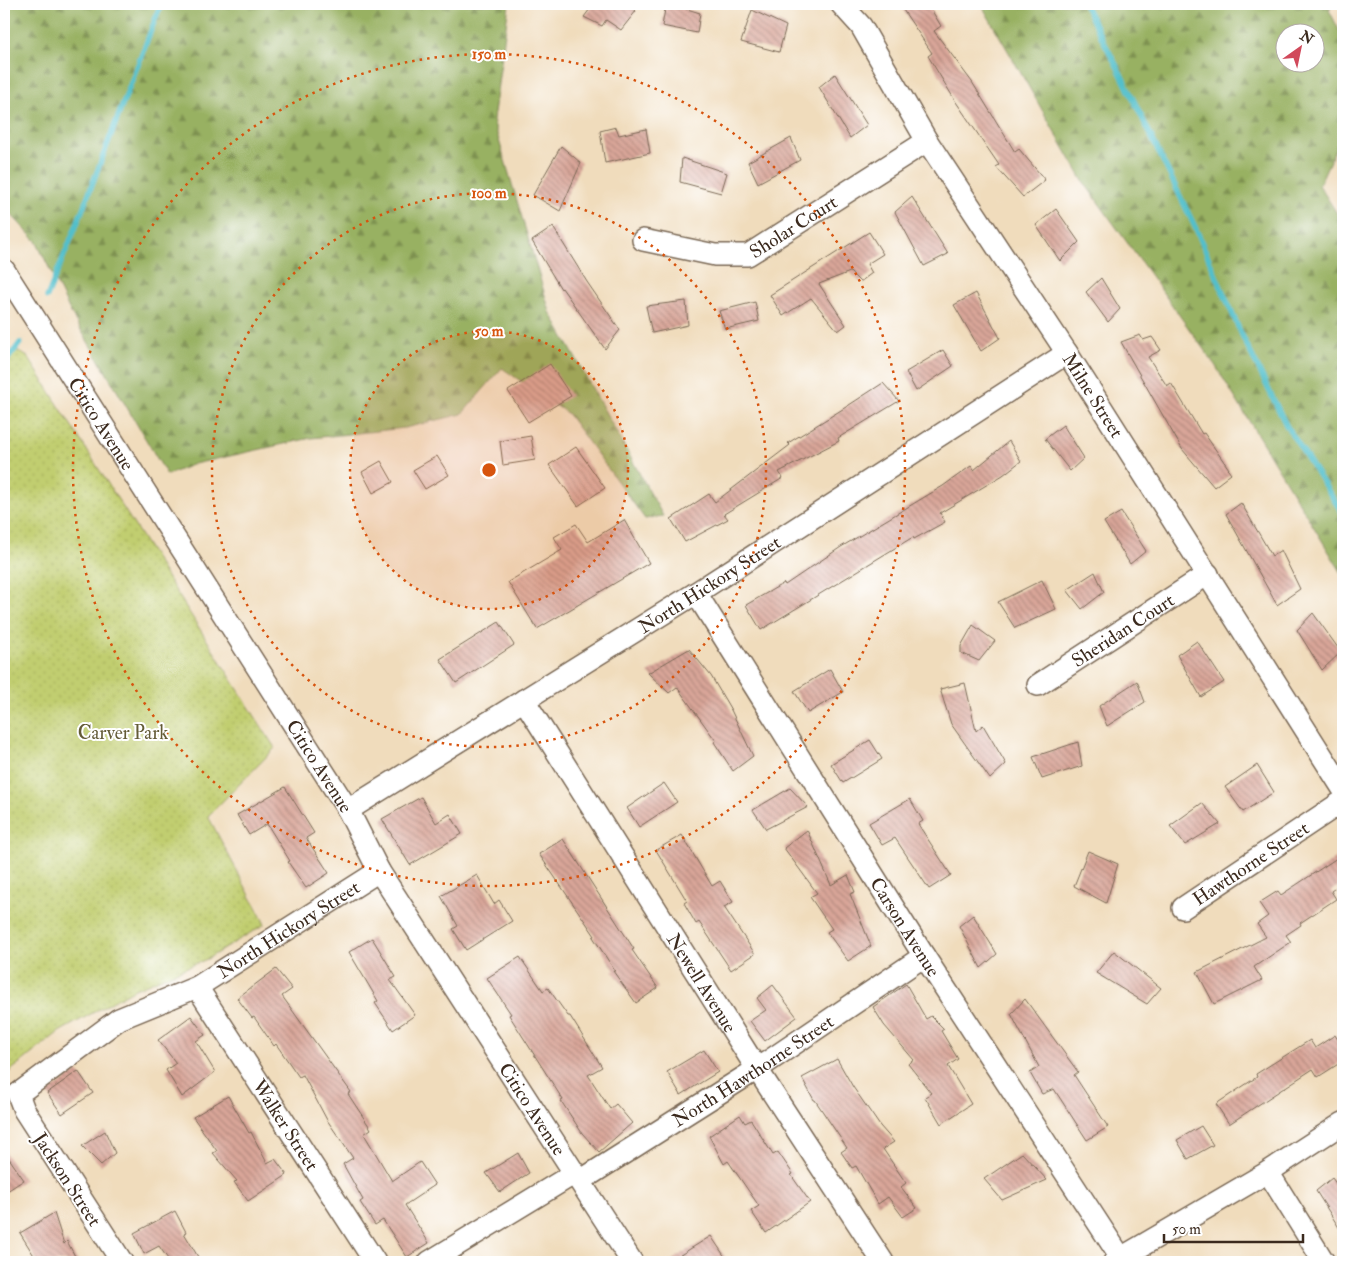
<svg xmlns="http://www.w3.org/2000/svg" width="1347" height="1266" font-family="'IM FELL Double Pica',serif">
  <style>
    .forest { fill: url(#forest-firs); stroke: #6a6e40; fill-rule: evenodd }
    .park { fill: url(#park-dots); stroke: #7e7c46 }
    .lines { fill: none; stroke-linecap: round; stroke-linejoin: round }
    .stream { stroke: #52bfcb; stroke-width: 5.5 }
    .building { fill: url(#building-back-hatch) }
    .street-casing { stroke: #7a6855; stroke-width: 24 }
    .street { stroke: #fff; stroke-width: 21 }
    .ring { fill: none; stroke: #d7540e; stroke-width: 2.5; stroke-dasharray: 2.5 5 }
    .labels { text-anchor: middle; stroke-width: 4; stroke-linejoin: round; paint-order: stroke }
    .street-label { font-size: 19px; fill: #3b2a1e; stroke: #fff }
    .park-label { font-size: 19px; fill: #635b36; stroke: #fff }
    .centre { fill: #d7540e; stroke: #fff; stroke-width: 2.5 }
    .ring-label { font-size: 15px; text-anchor: middle; font-weight: bold; fill: #d7540e; stroke: #fff; stroke-width: 4; stroke-linejoin: round; paint-order: stroke }
  </style>
  <defs>
    <pattern id="forest-firs" width="22" height="20" patternUnits="userSpaceOnUse" patternTransform="scale(1.25)"><rect width="22" height="20" fill="#98b162"/><path d="M5 1l3.5 6h-7zM16 11l3.5 6h-7z" fill="#7d9050"/></pattern>
    <pattern id="park-dots" width="8" height="8" patternUnits="userSpaceOnUse" patternTransform="scale(1.25)"><rect width="8" height="8" fill="#c1ce6f"/><path d="M2 2h.1M6 6h.1" fill="none" stroke="#a7b160" stroke-width="1.8" stroke-linecap="round"/></pattern>
    <pattern id="building-back-hatch" width="6" height="6" patternUnits="userSpaceOnUse" patternTransform="scale(1.25)"><rect width="6" height="6" fill="#d9a699"/><path d="M-1 5l2 2M0 0l6 6M5-1l2 2" fill="none" stroke="#b1877c"/></pattern>
  </defs>
  <rect width="100%" height="100%" fill="#fff"/>
  <filter id="ink" filterUnits="userSpaceOnUse"><feTurbulence type="fractalNoise" baseFrequency=".02" numOctaves="2"/><feDisplacementMap in="SourceGraphic" scale="10" xChannelSelector="R" yChannelSelector="G"/><feConvolveMatrix kernelMatrix="1 2 1 2 8 2 1 2 1" color-interpolation-filters="sRGB"/></filter>
  <filter id="wash" filterUnits="userSpaceOnUse"><feTurbulence type="fractalNoise" baseFrequency=".0096" numOctaves="4" result="noise"/><feDisplacementMap in="SourceGraphic" scale="20" xChannelSelector="R" yChannelSelector="G"/><feGaussianBlur stdDeviation="1.12" result="paint"/><feColorMatrix in="noise" values="0 0 0 0 0 0 0 0 0 0 0 0 0 0 0 0 0 1.4 0 .05"/><feComposite in="paint" operator="in"/></filter>
  <g filter="url(#wash)">
    <rect width="100%" height="100%" fill="#f0dcbc"/>
    <!-- forest -->
    <g class="forest">
      <polygon points="4,4 509,4 493,120 550,312 663,516 645,519 567,413 502,368 462,414 405,428 311,438 194,464 167,475 72,315 36,241 4,207"/>
      <path d="M981,4H1332L1329,10L1343,38V132L1319,185L1343,223V575L1215,365L1083,181ZM1284,32H1314V62H1284Z"/>
    </g>
    <!-- park -->
    <polygon class="park" points="16,350 28,357 275,748 208,816 265,924 207,959 135,989 59,1032 4,1076 4,371"/>
    <g class="lines">
      <!-- stream -->
      <g class="stream">
        <polyline points="1084,4 1120,72 1196,229 1239,329 1286,425 1343,514"/>
        <polyline points="47,297 77,224 161,4"/>
        <polyline points="4,364 20,343"/>
      </g>
    </g>
    <g id="blocks">
      <!-- building -->
      <g class="building">
        <polygon points="584,4 629,4 636,11 621,30 606,20 602,26 584,17 590,9"/>
        <polygon points="666,4 671,4 700,13 697,33 662,26"/>
        <polygon points="899,4 928,4 941,26 934,31 972,82 1015,152 1019,149 1045,180 1023,197 996,167 999,165 956,102 928,56 932,53"/>
        <polygon points="752,10 786,26 779,52 741,42"/>
        <polygon points="835,74 867,125 850,138 819,87"/>
        <polygon points="616,127 619,135 646,129 650,153 605,163 600,131"/>
        <polygon points="791,138 800,160 758,183 748,162"/>
        <polygon points="561,146 581,163 560,211 533,195"/>
        <polygon points="682,158 727,173 721,193 680,182"/>
        <polygon points="912,197 948,254 924,266 895,212"/>
        <polygon points="1056,209 1079,242 1060,261 1036,225"/>
        <polygon points="553,227 587,282 620,330 605,349 562,288 561,289 532,241"/>
        <polygon points="869,232 883,254 867,264 872,273 860,282 850,272 819,284 846,325 838,331 811,298 783,316 770,295"/>
        <polygon points="1101,278 1120,309 1108,322 1086,292"/>
        <polygon points="976,293 1000,338 981,351 954,305"/>
        <polygon points="686,301 688,325 652,333 646,306"/>
        <polygon points="755,302 759,321 725,329 719,311"/>
        <polygon points="1140,335 1143,340 1152,337 1161,350 1148,357 1167,386 1171,383 1202,434 1204,433 1229,469 1228,470 1231,474 1214,487 1182,449 1121,342"/>
        <polygon points="943,350 953,366 916,391 906,372"/>
        <polygon points="550,364 571,396 528,422 508,391"/>
        <polygon points="883,383 899,401 838,438 839,441 779,472 783,478 724,514 728,519 685,542 671,519 709,494 715,502 790,445 788,443 846,407"/>
        <polygon points="1063,425 1084,458 1070,471 1045,439"/>
        <polygon points="531,436 535,460 503,465 500,441"/>
        <polygon points="1009,441 1021,461 1003,475 940,513 945,522 914,539 913,537 761,630 746,605 784,583 785,585 841,547 943,486 971,466 974,470"/>
        <polygon points="576,447 605,488 578,506 549,465"/>
        <polygon points="437,456 449,475 425,489 413,470"/>
        <polygon points="381,461 393,482 373,493 362,472"/>
        <polygon points="1241,503 1272,556 1281,550 1300,589 1277,605 1226,514"/>
        <polygon points="1121,512 1146,551 1130,564 1104,522"/>
        <polygon points="624,520 649,563 537,629 508,582 562,550 554,537 576,524 588,542"/>
        <polygon points="1095,572 1104,592 1082,609 1067,590"/>
        <polygon points="1042,580 1056,609 1015,628 998,602"/>
        <polygon points="1313,613 1341,652 1322,670 1297,630"/>
        <polygon points="499,622 514,645 456,683 440,659"/>
        <polygon points="973,625 995,641 979,661 961,653 961,646"/>
        <polygon points="1197,641 1224,682 1201,697 1177,655"/>
        <polygon points="689,649 711,676 731,710 753,756 733,771 714,742 716,741 677,687 669,693 648,673"/>
        <polygon points="830,669 843,692 808,713 794,691"/>
        <polygon points="1137,681 1145,702 1107,726 1099,706"/>
        <polygon points="965,683 976,731 983,725 1006,764 990,779 951,724 940,689"/>
        <polygon points="870,740 882,759 843,783 831,764"/>
        <polygon points="1078,742 1082,766 1042,779 1033,757"/>
        <polygon points="1257,765 1274,792 1243,812 1225,787"/>
        <polygon points="664,783 677,802 639,827 627,808"/>
        <polygon points="285,787 314,833 306,838 329,873 306,888 288,862 290,861 267,824 249,835 237,815"/>
        <polygon points="790,788 808,807 766,829 753,810"/>
        <polygon points="421,797 436,823 450,814 462,834 410,865 382,819"/>
        <polygon points="910,799 923,821 918,824 951,875 929,889 895,838 882,845 869,823"/>
        <polygon points="1202,803 1220,824 1185,845 1170,826"/>
        <polygon points="807,830 831,885 848,875 855,892 850,894 871,946 848,961 827,932 832,929 810,897 817,893 784,848"/>
        <polygon points="682,835 712,886 720,881 733,902 724,907 755,954 731,970 699,922 696,924 684,903 687,901 656,850"/>
        <polygon points="563,839 634,949 632,950 658,988 636,1003 613,971 615,971 593,937 595,936 539,854"/>
        <polygon points="1088,851 1118,864 1106,903 1074,886"/>
        <polygon points="1343,854 1343,883 1331,891 1336,899 1300,923 1301,925 1286,935 1291,942 1254,967 1262,980 1214,1004 1197,972 1266,937 1257,924 1268,916 1259,903 1278,891 1281,895"/>
        <polygon points="477,875 494,904 499,900 512,921 466,950 453,929 458,926 441,896"/>
        <polygon points="973,915 997,954 981,968 959,926"/>
        <polygon points="372,938 396,977 390,980 415,1015 393,1030 375,1003 378,1001 349,952"/>
        <polygon points="1114,951 1161,988 1147,1004 1096,973"/>
        <polygon points="520,957 543,991 548,988 568,1016 570,1016 602,1067 588,1075 610,1109 616,1104 632,1123 599,1152 582,1133 561,1101 563,1100 509,1015 511,1014 487,978"/>
        <polygon points="276,969 292,989 282,996 351,1092 348,1094 371,1129 364,1134 392,1181 420,1162 435,1185 405,1205 429,1243 407,1257 383,1220 375,1225 360,1202 363,1200 343,1164 353,1158 327,1120 303,1075 299,1077 276,1044 274,1046 254,1017 252,1018 237,998"/>
        <polygon points="906,984 926,1019 931,1016 944,1029 941,1031 958,1059 948,1066 971,1104 941,1124 925,1097 931,1093 908,1064 914,1060 884,1025 873,1007"/>
        <polygon points="773,985 797,1017 765,1041 750,1021 766,1010 757,998"/>
        <polygon points="1025,999 1078,1072 1074,1075 1108,1127 1087,1140 1054,1089 1042,1094 1030,1073 1039,1067 1011,1014"/>
        <polygon points="191,1016 205,1035 196,1041 215,1072 182,1097 166,1070 176,1063 158,1040"/>
        <polygon points="1335,1035 1343,1048 1343,1061 1318,1077 1313,1069 1229,1124 1216,1104 1257,1077 1256,1074 1310,1040 1315,1048"/>
        <polygon points="704,1050 718,1072 681,1095 667,1072"/>
        <polygon points="837,1059 853,1087 880,1126 894,1142 883,1149 906,1183 901,1187 917,1208 903,1217 888,1197 878,1204 856,1166 852,1168 841,1152 847,1148 815,1100 814,1100 802,1078"/>
        <polygon points="78,1071 93,1093 62,1114 47,1093"/>
        <polygon points="228,1096 249,1133 251,1132 267,1163 275,1159 287,1175 248,1201 234,1182 237,1181 213,1153 217,1151 193,1117"/>
        <polygon points="740,1115 745,1123 751,1120 773,1155 778,1152 793,1174 791,1175 810,1202 766,1233 751,1211 759,1206 728,1161 724,1164 709,1136"/>
        <polygon points="1201,1126 1213,1145 1188,1159 1177,1140"/>
        <polygon points="105,1131 115,1153 101,1165 82,1146"/>
        <polygon points="4,1151 24,1180 4,1193"/>
        <polygon points="518,1153 529,1173 500,1192 486,1173"/>
        <polygon points="1022,1153 1047,1180 1002,1200 984,1179"/>
        <polygon points="1332,1178 1343,1193 1343,1234 1316,1191"/>
        <polygon points="175,1211 186,1232 184,1233 201,1262 170,1262 159,1246 144,1254 134,1233"/>
        <polygon points="54,1213 64,1244 67,1241 78,1262 38,1262 20,1233"/>
        <polygon points="711,1236 725,1257 716,1262 669,1262"/>
      </g>
    </g>
  </g>
  <g filter="url(#ink)">
    <use href="#blocks" fill-opacity="0" stroke="#7a6855" stroke-width="1"/>
    <g class="lines">
      <defs>
        <g id="street">
          <path id="s1" d="M841,4L861,26L927,141L1067,353L1343,789"/>
          <path id="s2" d="M643,240L715,255H748L927,141"/>
          <path id="s3" d="M4,270L348,810L379,871L632,1262"/>
          <path id="s4" d="M696,593L924,956L1121,1258"/>
          <path id="s5" d="M1038,685L1208,574"/>
          <path id="s6" d="M524,700L757,1069L883,1262"/>
          <path id="s7" d="M348,810L696,593L1067,353"/>
          <path id="s8" d="M1183,908L1343,801"/>
          <path id="s9" d="M197,987L375,1262"/>
          <polyline points="1268,1172 1324,1262"/>
          <path id="s10" d="M580,1181L757,1069L924,956"/>
          <path id="s11" d="M122,1262L24,1110L18,1094L119,1019L197,987L379,871"/>
          <polyline points="429,1262 575,1173"/>
          <polyline points="1114,1262 1268,1172 1343,1123"/>
        </g>
      </defs>
      <!-- street casing -->
      <use href="#street" class="street-casing"/>
      <!-- street -->
      <use href="#street" class="street"/>
    </g>
  </g>
  <!-- distance rings -->
  <circle cx="489" cy="470" r="139" fill="#d7540e" fill-opacity=".12"/>
  <g class="ring">
    <circle cx="489" cy="470" r="139"/>
    <circle cx="489" cy="470" r="277"/>
    <circle cx="489" cy="470" r="416"/>
  </g>
  <g class="labels">
    <!-- street labels -->
    <g class="street-label">
      <text dy="7" stroke="none"><textPath href="#s2" startOffset="160">Sholar Court</textPath></text>
      <text dy="7" stroke="none"><textPath href="#s1" startOffset="466">Milne Street</textPath></text>
      <text dy="7" stroke="none"><textPath href="#s3" startOffset="182">Citico Avenue</textPath></text>
      <text dy="7" stroke="none"><textPath href="#s7" startOffset="426">North Hickory Street</textPath></text>
      <text dy="7" stroke="none"><textPath href="#s5" startOffset="101">Sheridan Court</textPath></text>
      <text dy="7" stroke="none"><textPath href="#s3" startOffset="588">Citico Avenue</textPath></text>
      <text dy="7" stroke="none"><textPath href="#s8" startOffset="81">Hawthorne Street</textPath></text>
      <text dy="7" stroke="none"><textPath href="#s4" startOffset="394">Carson Avenue</textPath></text>
      <text dy="7" stroke="none"><textPath href="#s11" startOffset="516">North Hickory Street</textPath></text>
      <text dy="7" stroke="none"><textPath href="#s6" startOffset="334">Newell Avenue</textPath></text>
      <text dy="7" stroke="none"><textPath href="#s10" startOffset="205">North Hawthorne Street</textPath></text>
      <text dy="7" stroke="none"><textPath href="#s3" startOffset="992">Citico Avenue</textPath></text>
      <text dy="7" stroke="none"><textPath href="#s9" startOffset="164">Walker Street</textPath></text>
      <text transform="translate(68 1179) rotate(57)" y="7">Jackson Street</text>
    </g>
    <!-- park labels -->
    <g class="park-label">
      <text x="123" y="739">Carver Park</text>
    </g>
  </g>
  <circle cx="489" cy="470" r="8" class="centre"/>
  <g class="ring-label">
    <text x="489" y="59">150 m</text>
    <text x="489" y="198">100 m</text>
    <text x="489" y="336">50 m</text>
  </g>
  <!-- margin -->
  <rect width="1347" height="1266" fill="none" stroke="#fff" stroke-width="20"/>
  <!-- north arrow -->
  <g transform="translate(1300 48) rotate(33)"><circle r="24" fill="#ffffff" stroke="#b1aaa5"/>
  <path d="M0-4L9 19L0 12L-9 19Z" fill="#d1495b"/>
  <text y="-8" font-size="14" font-weight="bold" text-anchor="middle" fill="#3b2a1e">N</text>
  </g>
  <!-- scale -->
  <path d="M1164 1234v8h139v-8" fill="none" stroke="#3b2a1e" stroke-width="2.5"/>
  <text x="1172" y="1234" font-size="15" fill="#3b2a1e" stroke="#ffffff" stroke-width="4" paint-order="stroke">50 m</text>
</svg>
